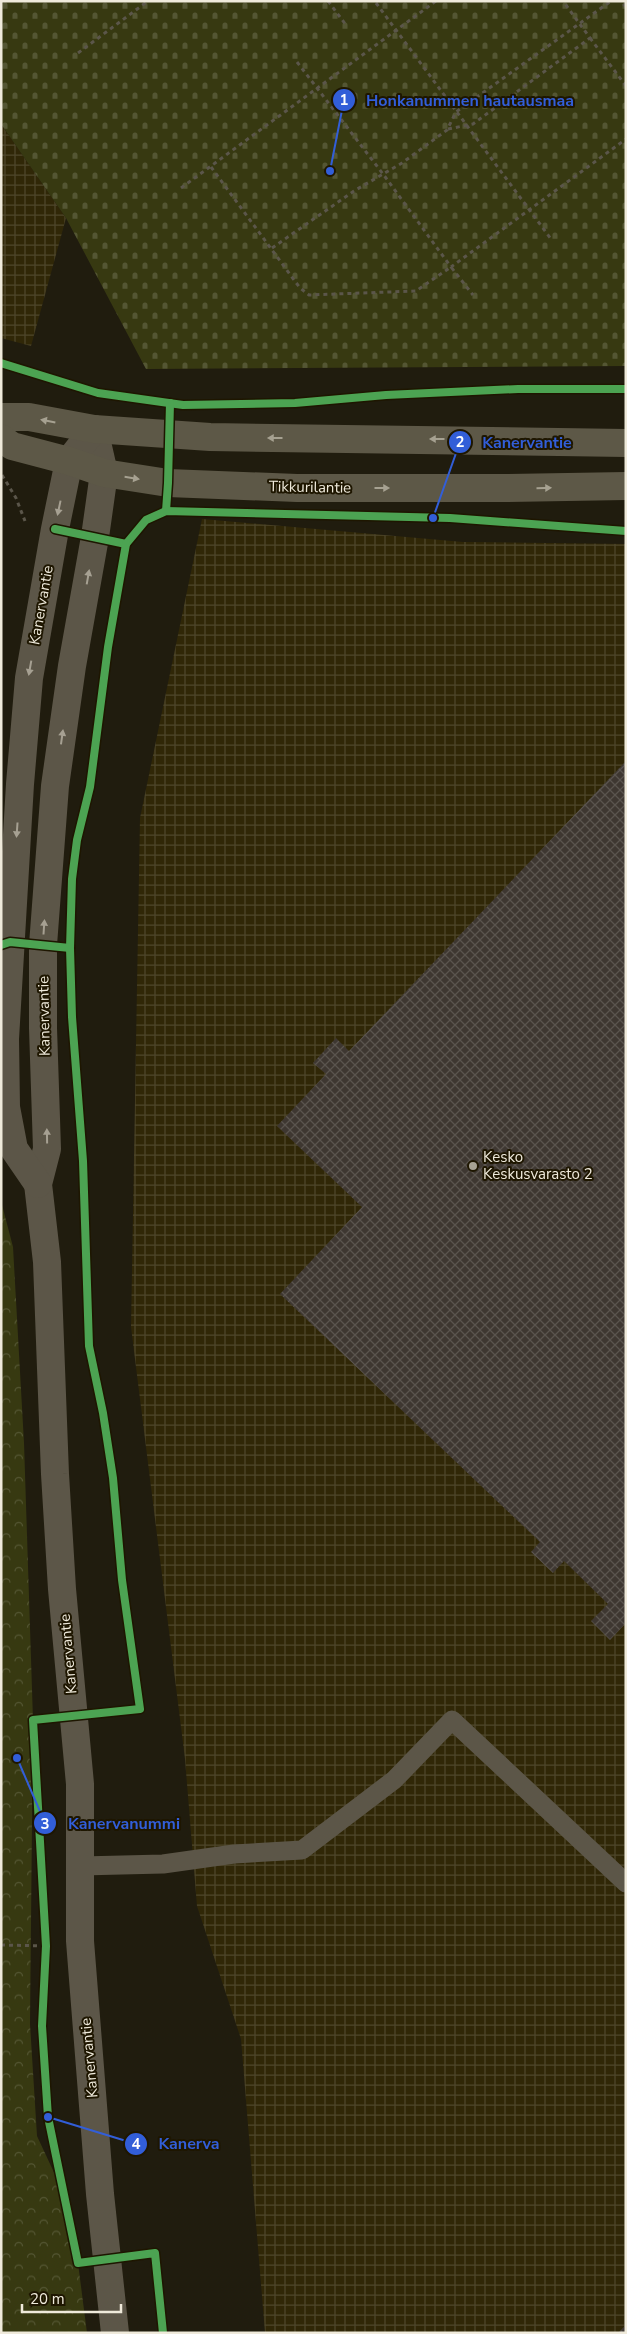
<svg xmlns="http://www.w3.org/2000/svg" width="627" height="2334" font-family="'Nunito Sans',sans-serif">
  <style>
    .industrial { fill: url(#industrial-grid) }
    .cemetery { fill: url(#cemetery-stones) }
    .park { fill: url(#park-crowns) }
    .building { fill: url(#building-cross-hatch) }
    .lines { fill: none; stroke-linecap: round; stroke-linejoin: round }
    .path { stroke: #5b564a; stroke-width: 3; stroke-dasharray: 4 4; stroke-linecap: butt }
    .lane { stroke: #5c5648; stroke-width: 19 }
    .street { stroke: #5c5648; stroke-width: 28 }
    .secondary { stroke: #5d5847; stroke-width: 28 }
    .cycleway-casing { stroke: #1e1600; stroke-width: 11 }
    .cycleway { stroke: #4ca352; stroke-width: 8 }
    .oneway { fill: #a6a191 }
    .oneway2 { fill: #a6a092 }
    .poi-dot { fill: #a7a293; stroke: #1e1600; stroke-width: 2 }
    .labels { text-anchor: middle; stroke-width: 4; stroke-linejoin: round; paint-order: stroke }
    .street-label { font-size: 15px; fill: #efeadb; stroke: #1e1600 }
    .poi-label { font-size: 15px; fill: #efeadb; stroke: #1e1600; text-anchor: start }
    .leader { fill: none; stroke: #325ed8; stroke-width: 2 }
    .callout-dot { fill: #325ed8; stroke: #1e1600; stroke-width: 2 }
    .mark-label { font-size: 15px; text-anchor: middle; font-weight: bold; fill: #fff }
    .callout-label { font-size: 16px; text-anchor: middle; font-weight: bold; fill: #325ed8; stroke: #1e1600; stroke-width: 4; stroke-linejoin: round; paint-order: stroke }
  </style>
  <defs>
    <pattern id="industrial-grid" width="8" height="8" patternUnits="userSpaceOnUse" patternTransform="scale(1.25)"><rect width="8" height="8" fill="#302707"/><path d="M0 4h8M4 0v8" fill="none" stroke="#4e462b"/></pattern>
    <pattern id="cemetery-stones" width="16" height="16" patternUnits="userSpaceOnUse" patternTransform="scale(1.25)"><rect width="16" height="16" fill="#373911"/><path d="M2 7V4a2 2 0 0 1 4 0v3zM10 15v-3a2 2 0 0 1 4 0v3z" fill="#545633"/></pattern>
    <pattern id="park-crowns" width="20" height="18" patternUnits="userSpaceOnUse" patternTransform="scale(1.25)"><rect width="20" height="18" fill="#373911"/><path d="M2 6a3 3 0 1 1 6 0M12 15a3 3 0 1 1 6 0" fill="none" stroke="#545633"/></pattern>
    <pattern id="building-cross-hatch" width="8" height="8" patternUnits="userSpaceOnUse" patternTransform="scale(1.25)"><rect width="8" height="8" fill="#3e3731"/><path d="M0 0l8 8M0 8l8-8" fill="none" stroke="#5a544e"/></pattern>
  </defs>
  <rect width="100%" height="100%" fill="#201c0e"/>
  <!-- industrial -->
  <g class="industrial">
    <polygon points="1,124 66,218 31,346 1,338"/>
    <polygon points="202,519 463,542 626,544 626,2333 265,2333 241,2039 197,1906 185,1759 131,1327 140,818"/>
  </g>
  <!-- cemetery -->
  <polygon class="cemetery" points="1,1 626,1 626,366 146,369 66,218 1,124"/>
  <!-- park -->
  <polygon class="park" points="1,1201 13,1247 24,1443 33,1720 30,2024 37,2136 71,2209 87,2333 1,2333"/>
  <!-- building -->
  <g class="building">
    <polygon points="626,761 626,1623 610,1640 591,1621 608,1604 564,1561 553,1573 531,1552 540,1542 280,1294 362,1207 277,1126 326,1074 313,1063 336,1038 349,1051"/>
    <polygon points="626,2325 626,2333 618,2333"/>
  </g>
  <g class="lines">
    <!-- path -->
    <g class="path">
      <polyline points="328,1 346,25"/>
      <polyline points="376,3 551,239"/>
      <polyline points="623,6 626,4"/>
      <polyline points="590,38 626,86"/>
      <polyline points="78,53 148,1"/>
      <polyline points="297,62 383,174 451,267 626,139"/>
      <polyline points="448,129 473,124 590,38 563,1"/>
      <polyline points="211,167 300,288 309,295 416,291 451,267 473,295"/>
      <polyline points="181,188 436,1"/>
      <polyline points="272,248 354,191 402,163 447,130 456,112 611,1"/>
      <polyline points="2,475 16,498 25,521"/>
      <polyline points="1,1945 46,1946"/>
    </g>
    <!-- lane -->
    <polyline class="lane" points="81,1866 163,1864 234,1854 302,1850 394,1780 452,1720 626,1883"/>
    <!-- street -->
    <g class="street">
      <polyline points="94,429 104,473 95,537 72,666 55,786 43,945 43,1028 47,1149 38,1184 47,1262 55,1474 62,1589 80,1784 80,1941 100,2194 115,2333"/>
      <polyline points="38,1184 14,1149 6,1107 5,1039 20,784 29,678 55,529 69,461 94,429"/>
    </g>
    <!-- secondary -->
    <g class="secondary">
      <polyline points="1,417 29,417 94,429 210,437 626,443"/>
      <polyline points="1,438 12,446 69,461 104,473 168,483 297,488 505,488 626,486"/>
    </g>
    <defs>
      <g id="cycleway">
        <polyline points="1,363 98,393 183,405 295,403 386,395 518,389 626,389"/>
        <polyline points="166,511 168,483 170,403"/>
        <polyline points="55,529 126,544 146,520 166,511 450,518 626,531"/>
        <polyline points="126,544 108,647 90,787 77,840 72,879 70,948 72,1017 83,1161 89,1346 103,1413 113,1478 122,1580 140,1709 33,1720 46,1946 42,2026 48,2117 78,2263 155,2253 163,2333"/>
        <polyline points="1,945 10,942 70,948"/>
      </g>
    </defs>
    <!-- cycleway casing -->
    <use href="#cycleway" class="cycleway-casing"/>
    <!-- cycleway -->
    <use href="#cycleway" class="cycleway"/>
  </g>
  <!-- one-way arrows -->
  <defs><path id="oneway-solid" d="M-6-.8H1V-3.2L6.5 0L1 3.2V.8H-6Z" transform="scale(1.25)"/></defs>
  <g class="oneway">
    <use href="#oneway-solid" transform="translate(48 421) rotate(-169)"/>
    <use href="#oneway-solid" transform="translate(275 438) rotate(-180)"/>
    <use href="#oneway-solid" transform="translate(437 439) rotate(-180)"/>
    <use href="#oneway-solid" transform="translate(132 478) rotate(9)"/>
    <use href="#oneway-solid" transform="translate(382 488)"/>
    <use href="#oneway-solid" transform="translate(544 488) rotate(-1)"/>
  </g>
  <g class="oneway2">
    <use href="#oneway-solid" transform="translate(59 508) rotate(102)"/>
    <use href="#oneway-solid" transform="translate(88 577) rotate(-80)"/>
    <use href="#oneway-solid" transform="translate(30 668) rotate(100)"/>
    <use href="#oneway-solid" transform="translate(62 737) rotate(-82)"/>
    <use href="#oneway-solid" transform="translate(17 830) rotate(94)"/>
    <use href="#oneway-solid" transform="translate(44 927) rotate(-86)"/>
    <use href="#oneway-solid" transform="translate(47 1136) rotate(-91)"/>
  </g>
  <!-- markers -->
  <circle class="poi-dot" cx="473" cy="1166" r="5"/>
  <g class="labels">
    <!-- street labels -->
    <g class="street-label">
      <text transform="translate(310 487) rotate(1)" y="5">Tikkurilantie</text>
      <text transform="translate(41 605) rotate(-80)" y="5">Kanervantie</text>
      <text transform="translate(44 1016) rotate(-91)" y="5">Kanervantie</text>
      <text transform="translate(68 1654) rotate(-95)" y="5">Kanervantie</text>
      <text transform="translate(89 2058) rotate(-95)" y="5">Kanervantie</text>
    </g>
    <!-- poi labels -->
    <g class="poi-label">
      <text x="483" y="1162">Kesko<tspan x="483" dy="17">Keskusvarasto 2</tspan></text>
    </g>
  </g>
  <!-- callouts -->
  <path class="leader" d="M330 171L344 100M433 518L460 442M17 1758L45 1823M48 2117L136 2144"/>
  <g class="callout-dot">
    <circle cx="330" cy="171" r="5"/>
    <circle cx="433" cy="518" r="5"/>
    <circle cx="17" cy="1758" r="5"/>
    <circle cx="48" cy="2117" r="5"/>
    <circle cx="344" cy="100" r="12"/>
    <circle cx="460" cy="442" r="12"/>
    <circle cx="45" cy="1823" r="12"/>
    <circle cx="136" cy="2144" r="12"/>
  </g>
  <g class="mark-label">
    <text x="344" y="105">1</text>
    <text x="460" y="447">2</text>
    <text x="45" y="1829">3</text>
    <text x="136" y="2149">4</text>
  </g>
  <g class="callout-label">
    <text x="470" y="106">Honkanummen hautausmaa</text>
    <text x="527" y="448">Kanervantie</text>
    <text x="124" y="1829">Kanervanummi</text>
    <text x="189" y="2149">Kanerva</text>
  </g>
  <!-- border -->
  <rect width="627" height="2334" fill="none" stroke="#efeadb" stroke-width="5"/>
  <!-- scale -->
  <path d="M22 2304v8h99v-8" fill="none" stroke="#efeadb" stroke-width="2.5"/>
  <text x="30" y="2304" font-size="15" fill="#efeadb" stroke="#1e1600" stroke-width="4" paint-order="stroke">20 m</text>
</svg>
